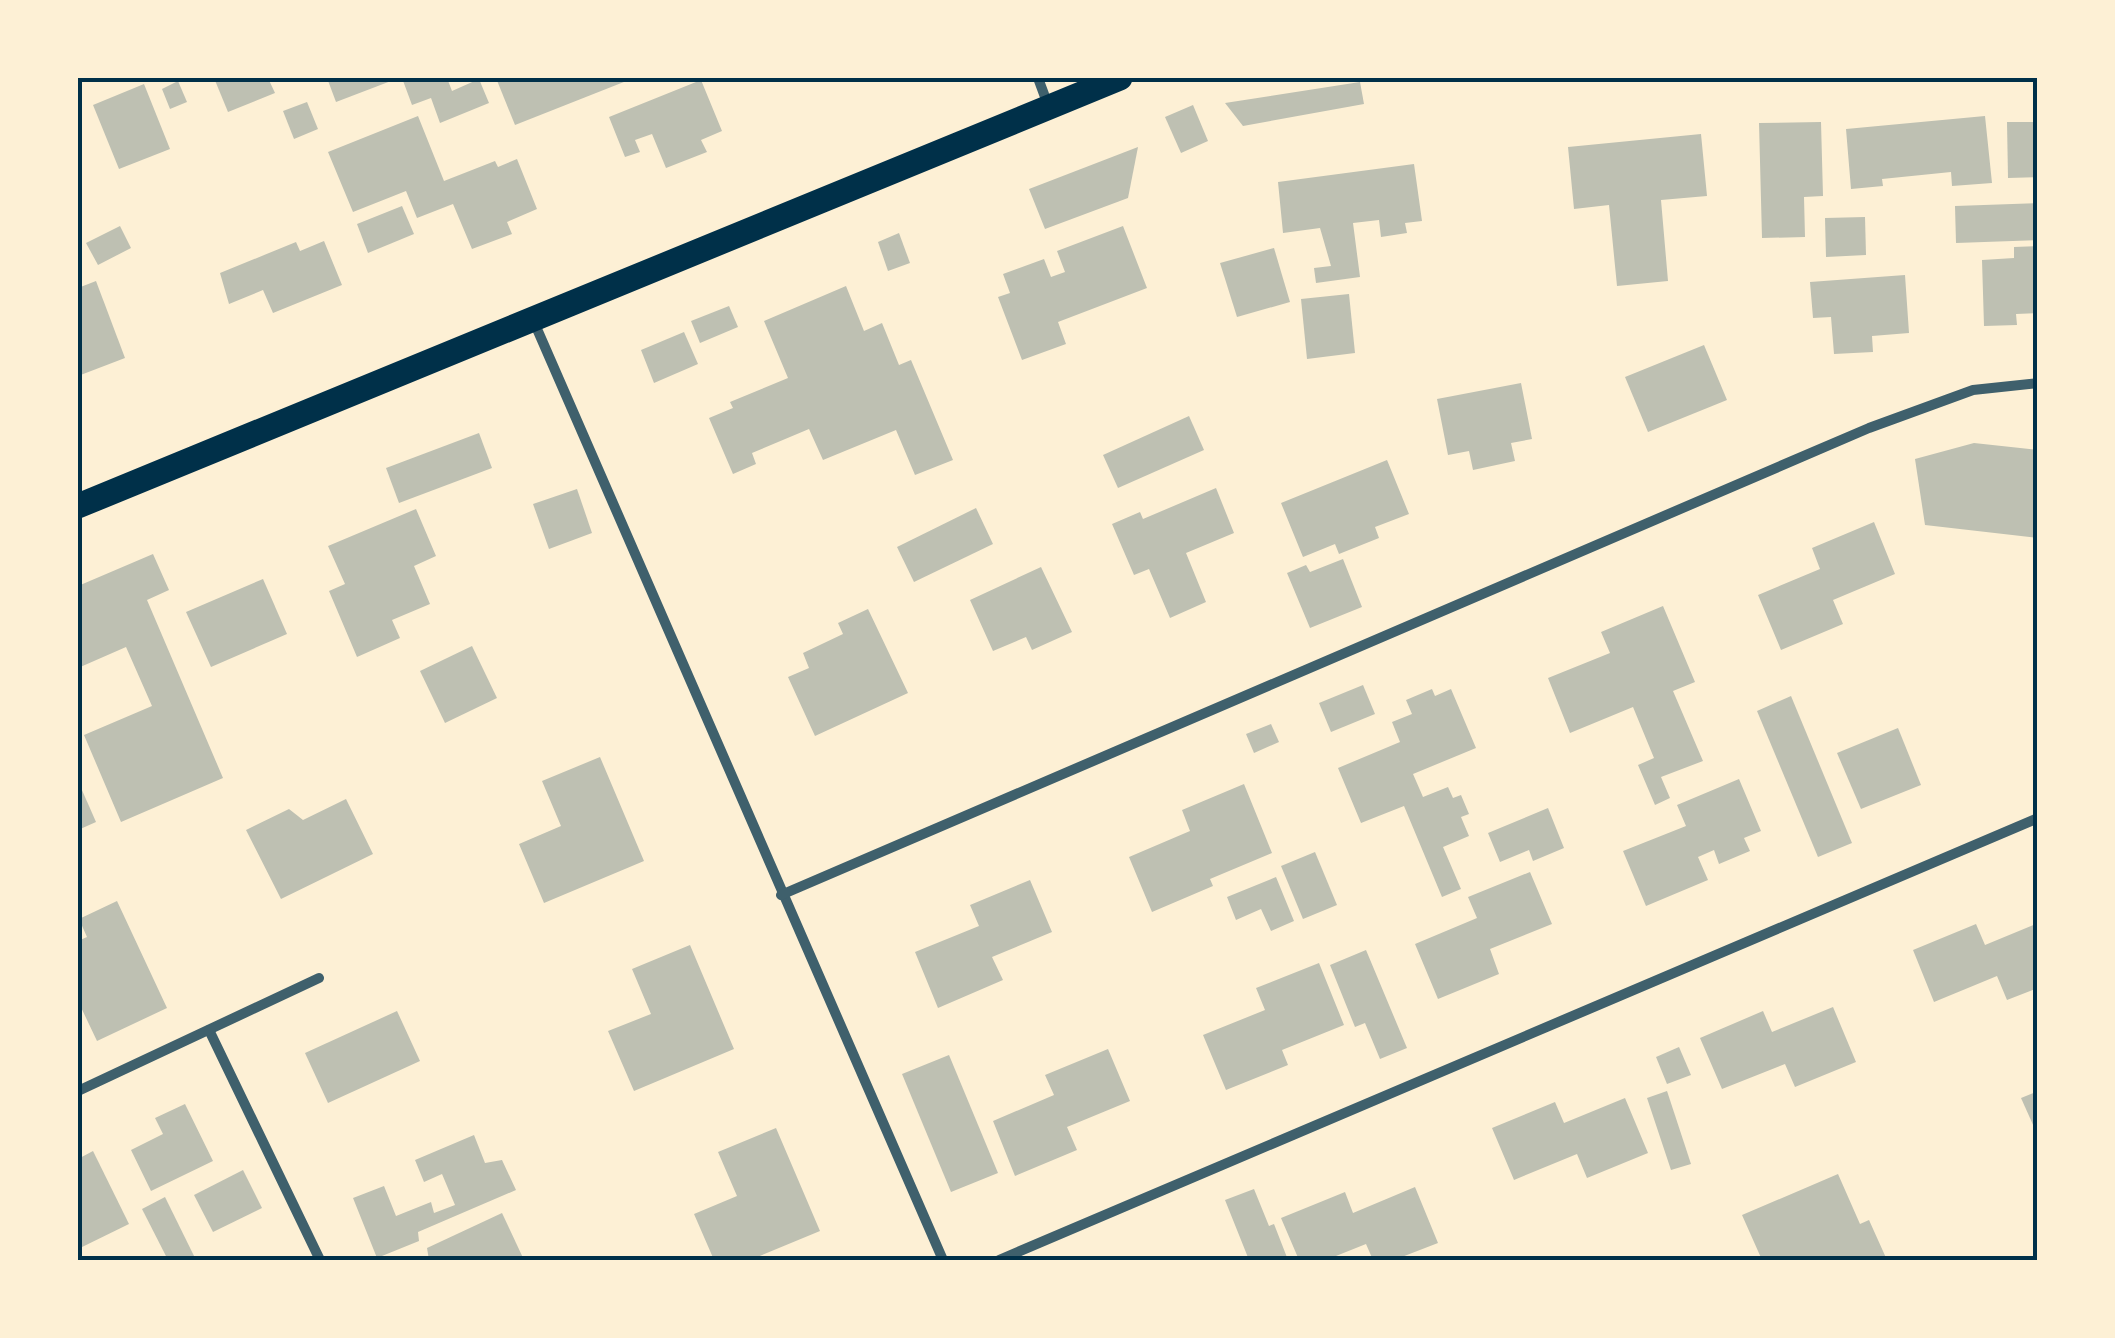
<svg xmlns="http://www.w3.org/2000/svg" width="2115" height="1338" font-family="'Roboto Serif',serif">
  <style>
    .building { fill: #bec0b2 }
    .lines { fill: none; stroke-linecap: round; stroke-linejoin: round }
    .minor { stroke: #3f606c; stroke-width: 10 }
    .primary { stroke: #003049; stroke-width: 25 }
    .neatline { fill: none; stroke: #003049; stroke-width: 4 }
  </style>
  <rect width="100%" height="100%" fill="#fdf0d5"/>
  <!-- building -->
  <g class="building">
    <polygon points="214,78 268,78 275,93 228,112"/>
    <polygon points="327,78 390,78 391,81 336,102"/>
    <polygon points="402,78 447,78 452,91 479,79 489,103 440,123 431,98 412,105"/>
    <polygon points="496,78 634,78 515,125"/>
    <polygon points="701,80 722,131 701,140 707,152 666,168 652,134 635,140 640,152 625,157 609,117"/>
    <polygon points="178,81 187,102 170,109 162,89"/>
    <polygon points="1360,82 1364,104 1243,126 1225,103"/>
    <polygon points="144,84 170,149 119,169 93,105"/>
    <polygon points="307,102 318,129 294,139 283,111"/>
    <polygon points="1193,105 1208,141 1181,153 1165,117"/>
    <polygon points="418,116 444,181 495,161 498,167 517,159 537,209 507,222 512,234 472,249 453,204 417,218 406,191 353,212 328,152"/>
    <polygon points="1985,116 1992,183 1952,186 1951,172 1882,179 1883,186 1851,189 1846,129"/>
    <polygon points="1821,122 1823,196 1804,197 1805,237 1762,238 1759,123"/>
    <polygon points="2007,122 2038,122 2038,177 2008,178"/>
    <polygon points="1701,134 1707,196 1661,200 1668,281 1617,286 1609,205 1574,209 1568,147"/>
    <polygon points="1138,147 1128,198 1045,229 1029,189"/>
    <polygon points="1414,164 1422,221 1405,223 1407,233 1381,237 1379,220 1353,223 1360,277 1316,283 1314,268 1331,266 1320,228 1283,233 1278,182"/>
    <polygon points="2038,203 2038,240 1956,243 1955,206"/>
    <polygon points="402,206 414,234 368,253 357,224"/>
    <polygon points="1865,217 1866,255 1826,257 1825,218"/>
    <polygon points="120,226 131,248 98,265 86,243"/>
    <polygon points="1123,226 1147,288 1058,322 1066,344 1022,360 998,297 1010,293 1003,274 1044,259 1051,277 1065,272 1057,251"/>
    <polygon points="899,233 910,263 888,271 878,242"/>
    <polygon points="324,241 342,285 273,313 263,290 229,304 220,273 296,242 300,251"/>
    <polygon points="2038,246 2038,313 2016,314 2017,325 1984,326 1982,260 2014,258 2014,247"/>
    <polygon points="1274,248 1290,302 1237,317 1220,263"/>
    <polygon points="1905,275 1909,333 1872,336 1873,352 1834,354 1831,317 1813,318 1810,282"/>
    <polygon points="96,281 125,358 78,376 78,288"/>
    <polygon points="846,286 864,331 882,323 899,365 911,360 953,460 915,475 896,430 823,460 809,429 752,453 756,464 733,474 709,418 733,408 730,402 788,378 764,321"/>
    <polygon points="1349,294 1355,353 1307,359 1301,299"/>
    <polygon points="729,306 738,327 700,343 691,321"/>
    <polygon points="684,332 698,364 654,383 641,350"/>
    <polygon points="1704,345 1727,400 1648,432 1625,377"/>
    <polygon points="1521,383 1532,439 1511,443 1515,461 1473,470 1469,451 1448,455 1437,399"/>
    <polygon points="1189,416 1204,450 1118,488 1103,455"/>
    <polygon points="479,433 492,468 399,503 386,468"/>
    <polygon points="1974,443 2038,450 2038,538 1925,525 1915,459"/>
    <polygon points="1387,460 1409,514 1375,527 1379,538 1339,554 1335,544 1303,557 1281,503"/>
    <polygon points="1216,488 1234,533 1186,553 1206,602 1170,618 1149,569 1134,575 1112,524 1140,512 1143,519"/>
    <polygon points="577,489 592,533 549,549 533,504"/>
    <polygon points="976,508 993,544 914,582 897,547"/>
    <polygon points="416,509 436,556 414,566 430,604 392,620 400,638 357,657 329,591 345,584 328,546"/>
    <polygon points="1874,522 1895,574 1833,600 1843,624 1781,650 1758,595 1820,569 1812,548"/>
    <polygon points="153,554 169,590 147,600 223,778 121,822 84,735 152,706 126,647 78,668 78,586"/>
    <polygon points="1343,559 1362,607 1310,628 1287,573 1306,565 1310,572"/>
    <polygon points="1041,567 1072,632 1032,650 1026,637 993,651 970,600"/>
    <polygon points="263,579 287,634 211,667 186,612"/>
    <polygon points="1663,606 1695,682 1673,691 1703,761 1661,777 1670,798 1655,805 1638,765 1654,758 1633,707 1570,733 1548,678 1610,653 1601,632"/>
    <polygon points="868,609 908,693 815,736 788,677 809,668 803,653 843,634 838,623"/>
    <polygon points="472,646 497,698 445,723 420,671"/>
    <polygon points="1363,685 1375,714 1331,732 1319,703"/>
    <polygon points="1432,689 1435,696 1451,689 1476,748 1413,774 1423,797 1448,787 1453,798 1461,795 1469,814 1461,817 1469,836 1443,847 1461,889 1442,897 1404,806 1361,823 1338,768 1400,742 1392,722 1412,714 1406,700"/>
    <polygon points="1791,696 1852,843 1818,857 1757,711"/>
    <polygon points="1271,724 1279,742 1254,753 1246,734"/>
    <polygon points="1898,728 1921,785 1861,809 1837,753"/>
    <polygon points="600,757 644,861 544,903 519,844 561,826 542,781"/>
    <polygon points="1739,779 1761,831 1744,838 1750,851 1719,864 1714,850 1698,857 1708,880 1646,906 1623,851 1686,826 1677,805"/>
    <polygon points="78,781 96,822 78,830"/>
    <polygon points="1244,784 1272,853 1210,879 1213,886 1152,912 1129,857 1190,831 1182,810"/>
    <polygon points="346,799 373,854 281,899 246,830 289,809 303,820"/>
    <polygon points="1548,808 1564,848 1533,861 1529,850 1500,862 1488,833"/>
    <polygon points="1315,852 1337,905 1303,919 1281,866"/>
    <polygon points="1530,872 1552,924 1490,949 1499,974 1438,999 1415,944 1477,918 1468,897"/>
    <polygon points="1276,877 1294,921 1271,931 1261,909 1236,920 1227,897"/>
    <polygon points="1030,880 1052,932 992,957 1003,980 938,1008 915,952 979,926 970,905"/>
    <polygon points="117,901 167,1008 97,1041 78,1001 78,941 87,937 79,919"/>
    <polygon points="2038,923 2038,988 2007,1000 1997,976 1934,1002 1913,950 1976,924 1985,945"/>
    <polygon points="690,945 734,1049 634,1091 608,1031 651,1014 632,969"/>
    <polygon points="1366,950 1407,1048 1380,1059 1365,1023 1355,1027 1330,965"/>
    <polygon points="1319,963 1344,1025 1282,1050 1288,1065 1226,1090 1203,1035 1265,1010 1256,988"/>
    <polygon points="1833,1007 1856,1062 1795,1087 1785,1064 1722,1089 1700,1038 1763,1011 1772,1032"/>
    <polygon points="397,1011 420,1061 328,1103 305,1053"/>
    <polygon points="1679,1047 1691,1075 1667,1084 1656,1057"/>
    <polygon points="1108,1049 1130,1101 1067,1127 1077,1150 1015,1176 993,1121 1054,1095 1045,1075"/>
    <polygon points="949,1055 998,1173 951,1192 902,1074"/>
    <polygon points="1667,1091 1691,1164 1671,1170 1647,1098"/>
    <polygon points="2038,1091 2038,1136 2021,1098"/>
    <polygon points="1625,1098 1648,1153 1587,1178 1577,1154 1514,1180 1492,1128 1555,1102 1564,1123"/>
    <polygon points="185,1104 213,1161 151,1191 131,1150 163,1134 155,1118"/>
    <polygon points="776,1128 820,1231 750,1260 714,1260 694,1214 737,1196 718,1152"/>
    <polygon points="474,1135 485,1163 502,1160 516,1190 418,1232 419,1241 377,1258 353,1198 384,1186 396,1216 431,1202 434,1213 455,1205 442,1174 424,1182 415,1160"/>
    <polygon points="93,1151 129,1224 78,1249 78,1159"/>
    <polygon points="243,1170 262,1208 213,1232 194,1195"/>
    <polygon points="1838,1174 1860,1224 1869,1220 1887,1260 1762,1260 1742,1215"/>
    <polygon points="1415,1187 1438,1243 1394,1260 1373,1260 1366,1244 1326,1260 1299,1260 1281,1218 1345,1192 1353,1213"/>
    <polygon points="1254,1189 1269,1226 1274,1224 1288,1260 1249,1260 1225,1200"/>
    <polygon points="165,1197 196,1260 168,1260 142,1209"/>
    <polygon points="502,1213 524,1260 429,1260 427,1248"/>
  </g>
  <g class="lines">
    <!-- minor -->
    <g class="minor">
      <polyline points="1038,78 1048,105"/>
      <polyline points="534,322 943,1260"/>
      <polyline points="781,895 1869,428 1973,390 2038,383"/>
      <polyline points="209,1030 320,1260"/>
      <polyline points="78,1091 319,978"/>
      <polyline points="999,1260 2038,818"/>
    </g>
    <!-- primary -->
    <polyline class="primary" points="78,506 1120,78"/>
  </g>
  <!-- border -->
  <rect width="2115" height="1338" fill="none" stroke="#fdf0d5" stroke-width="160"/>
  <rect x="80" y="80" width="1955" height="1178" class="neatline"/>
</svg>
